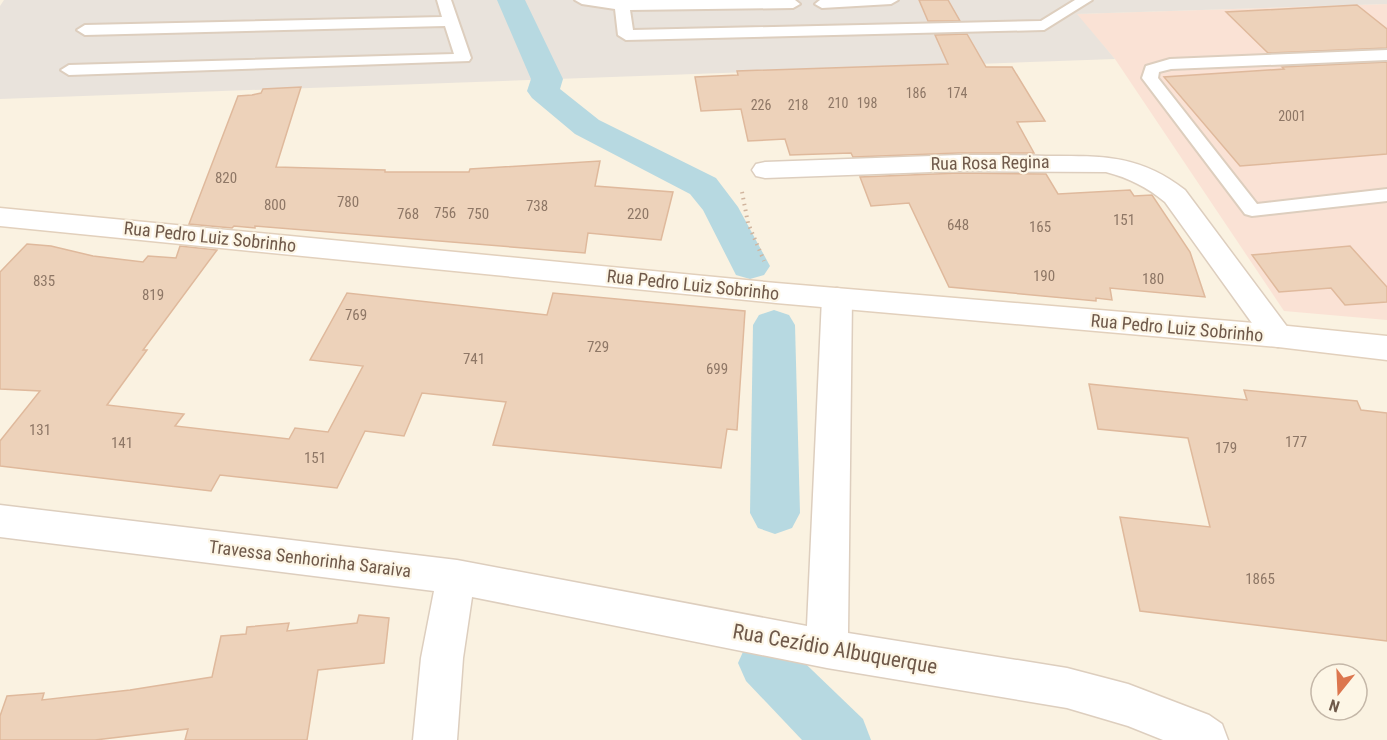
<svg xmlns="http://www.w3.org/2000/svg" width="1387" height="740" font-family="'Roboto Condensed',sans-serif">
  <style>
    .commercial { fill: #fae2d5 }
    .industrial { fill: #e9e3dc }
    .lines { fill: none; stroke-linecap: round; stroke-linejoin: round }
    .canal { fill: #b7d9e1; fill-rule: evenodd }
    .building { fill: #edd2ba; stroke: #dfb99c; stroke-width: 1.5 }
    .lane-casing { stroke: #ddcebe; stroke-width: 4 }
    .street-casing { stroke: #ddcebe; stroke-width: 3 }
    .secondary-casing { stroke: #e2d0bc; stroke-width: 3 }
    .path { stroke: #d1b59e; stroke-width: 4; stroke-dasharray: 1.5 4.5; stroke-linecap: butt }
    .lane { fill: #fff; fill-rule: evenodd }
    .street { fill: #fff; fill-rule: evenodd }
    .secondary { fill: #fff; fill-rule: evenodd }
    .labels { text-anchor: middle; stroke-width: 4.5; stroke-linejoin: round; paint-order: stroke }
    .far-number-label { font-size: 14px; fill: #8e7766 }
    .number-label { font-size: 15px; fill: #8e7766 }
    .street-label { font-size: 18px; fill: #6f594a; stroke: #fdf6e6 }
    .near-street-label { font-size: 21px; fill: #6f594a; stroke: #fdf6e6 }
  </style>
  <rect width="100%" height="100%" fill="#faf2e1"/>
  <!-- commercial -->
  <polygon class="commercial" points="1387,4 1387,320 1284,311 1115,59 1076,14"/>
  <!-- industrial -->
  <polygon class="industrial" points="4,0 1387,0 1387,4 1077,14 1115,59 0,99 0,6"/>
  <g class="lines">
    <!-- canal -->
    <g class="canal">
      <polygon points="497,0 525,0 563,79 560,89 599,120 716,178 738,207 770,266 764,275 750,279 736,275 703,210 690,194 575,134 532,98 527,91 531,79"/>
      <polygon points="774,310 789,315 795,325 800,513 792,528 775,534 758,528 750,513 753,325 759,315"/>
      <polygon points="766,637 786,645 863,719 871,740 802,740 746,681 738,663 746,645"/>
    </g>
  </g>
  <!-- building -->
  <g class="building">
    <polygon points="919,0 948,0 960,21 928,21"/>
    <polygon points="1357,5 1387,29 1387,48 1268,53 1226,12"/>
    <polygon points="967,34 986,67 1012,67 1045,121 1017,122 1034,153 959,153 853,157 851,153 790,155 785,139 748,141 741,109 701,111 695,77 738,75 737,71 948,64 935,35"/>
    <polygon points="1387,62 1387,154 1240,166 1164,77 1284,69 1282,67"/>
    <polygon points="301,87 276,167 385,170 385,172 469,172 470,169 600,161 595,186 673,192 661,240 588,233 585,253 255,226 255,228 234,226 232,228 189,224 238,96 252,95 261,93 263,89"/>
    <polygon points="959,173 1046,174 1058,194 1130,190 1134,196 1152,195 1190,252 1205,297 1110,288 1112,300 1096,298 1096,301 949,287 909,203 871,206 860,177"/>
    <polygon points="27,244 51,246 93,256 143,262 148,256 176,258 180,246 217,250 143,350 147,350 107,405 184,414 175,426 289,439 295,428 328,432 363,366 310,360 347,293 547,315 553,293 745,311 737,430 727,429 721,468 493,445 506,402 422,393 404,436 365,431 337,488 220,475 211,491 0,466 0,441 40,391 0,389 0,272"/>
    <polygon points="1350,246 1387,287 1387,302 1345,305 1331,288 1279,292 1252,255"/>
    <polygon points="1089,384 1247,400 1244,390 1357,401 1361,410 1387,413 1387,641 1140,611 1120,517 1210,527 1188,438 1098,429"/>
    <polygon points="359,615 389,618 384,663 318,670 307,740 185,740 188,729 95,740 0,740 0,716 7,696 44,693 42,700 130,690 212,677 221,636 246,634 247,627 289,623 287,631 357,623"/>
  </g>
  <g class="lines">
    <defs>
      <g id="lane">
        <polygon points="437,0 451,0 471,58 469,61 69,75 61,70 69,65 454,54 445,26 85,35 77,30 85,25 442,17"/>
        <polygon points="575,0 795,0 800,4 793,8 630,10 633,30 1041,21 1075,0 1092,0 1044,30 626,40 618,35 615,9 582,4"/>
        <polygon points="820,0 898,0 891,4 822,8 815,4"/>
        <polygon points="1387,50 1387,60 1171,69 1159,72 1158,78 1257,204 1387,189 1387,201 1252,216 1245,214 1142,78 1146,66 1170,59"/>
      </g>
      <g id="street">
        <path d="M959,155C988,155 1017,155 1046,156C1101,156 1139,154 1185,190L1294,336L1289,344L1278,347L1267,344L1165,202C1147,187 1129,178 1106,172L959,171L765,178L756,176L752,170L756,164L765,162Z"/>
        <polygon points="837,288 848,291 852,298 848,633 1067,668 1128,684 1209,715 1222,724 1228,740 1163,740 1128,726 1067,708 827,668 472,597 463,658 457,740 413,740 421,658 434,591 0,537 0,505 457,560 807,626 822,298 826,291"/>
      </g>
      <polygon id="secondary" points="0,208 776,283 1278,325 1387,336 1387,360 1278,347 776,303 0,226"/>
    </defs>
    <!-- lane casing -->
    <use href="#lane" class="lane-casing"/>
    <!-- street casing -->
    <use href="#street" class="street-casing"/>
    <!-- secondary casing -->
    <use href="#secondary" class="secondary-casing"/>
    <!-- path -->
    <polyline class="path" points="742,192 748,223 764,261"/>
    <!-- lane -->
    <use href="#lane" class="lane"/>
    <!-- street -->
    <use href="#street" class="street"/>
    <!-- secondary -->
    <use href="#secondary" class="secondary"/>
  </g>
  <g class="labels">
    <!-- far-number labels -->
    <g class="far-number-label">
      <text x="916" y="98">186</text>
      <text x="957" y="98">174</text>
      <text x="838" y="108">210</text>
      <text x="867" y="108">198</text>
      <text x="761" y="110">226</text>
      <text x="798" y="110">218</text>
      <text x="1292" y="121">2001</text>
    </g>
    <!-- number labels -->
    <g class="number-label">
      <text x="226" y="183">820</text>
      <text x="348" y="207">780</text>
      <text x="275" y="210">800</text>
      <text x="537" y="211">738</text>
      <text x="445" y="218">756</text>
      <text x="408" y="219">768</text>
      <text x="478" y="219">750</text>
      <text x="638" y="219">220</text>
      <text x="1124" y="225">151</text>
      <text x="958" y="230">648</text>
      <text x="1040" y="232">165</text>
      <text x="1044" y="281">190</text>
      <text x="1153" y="284">180</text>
      <text x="44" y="286">835</text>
      <text x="153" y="300">819</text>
      <text x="356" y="320">769</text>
      <text x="598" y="352">729</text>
      <text x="474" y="364">741</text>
      <text x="717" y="374">699</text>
      <text x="40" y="435">131</text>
      <text x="1296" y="447">177</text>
      <text x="122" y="448">141</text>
      <text x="1226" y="453">179</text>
      <text x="315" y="463">151</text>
      <text x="1260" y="584">1865</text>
    </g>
    <!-- street labels -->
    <g class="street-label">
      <text transform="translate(990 163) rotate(-1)" y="6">Rua Rosa Regina</text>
      <text transform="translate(210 237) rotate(6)" y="6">Rua Pedro Luiz Sobrinho</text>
      <text transform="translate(693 285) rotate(6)" y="6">Rua Pedro Luiz Sobrinho</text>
      <text transform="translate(1177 328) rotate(5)" y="6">Rua Pedro Luiz Sobrinho</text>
      <text transform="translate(310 559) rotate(7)" y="6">Travessa Senhorinha Saraiva</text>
    </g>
    <!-- near-street labels -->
    <g class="near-street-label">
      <text transform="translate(835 649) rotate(10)" y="7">Rua Cezídio Albuquerque</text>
    </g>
  </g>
  <!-- north arrow -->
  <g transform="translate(1339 692) rotate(198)"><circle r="28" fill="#fdf6e6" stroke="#c4b7a8" stroke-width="1.5"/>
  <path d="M0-4.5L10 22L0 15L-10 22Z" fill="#dc764e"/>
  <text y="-9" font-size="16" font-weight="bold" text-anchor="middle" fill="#6f594a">N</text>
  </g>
</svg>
